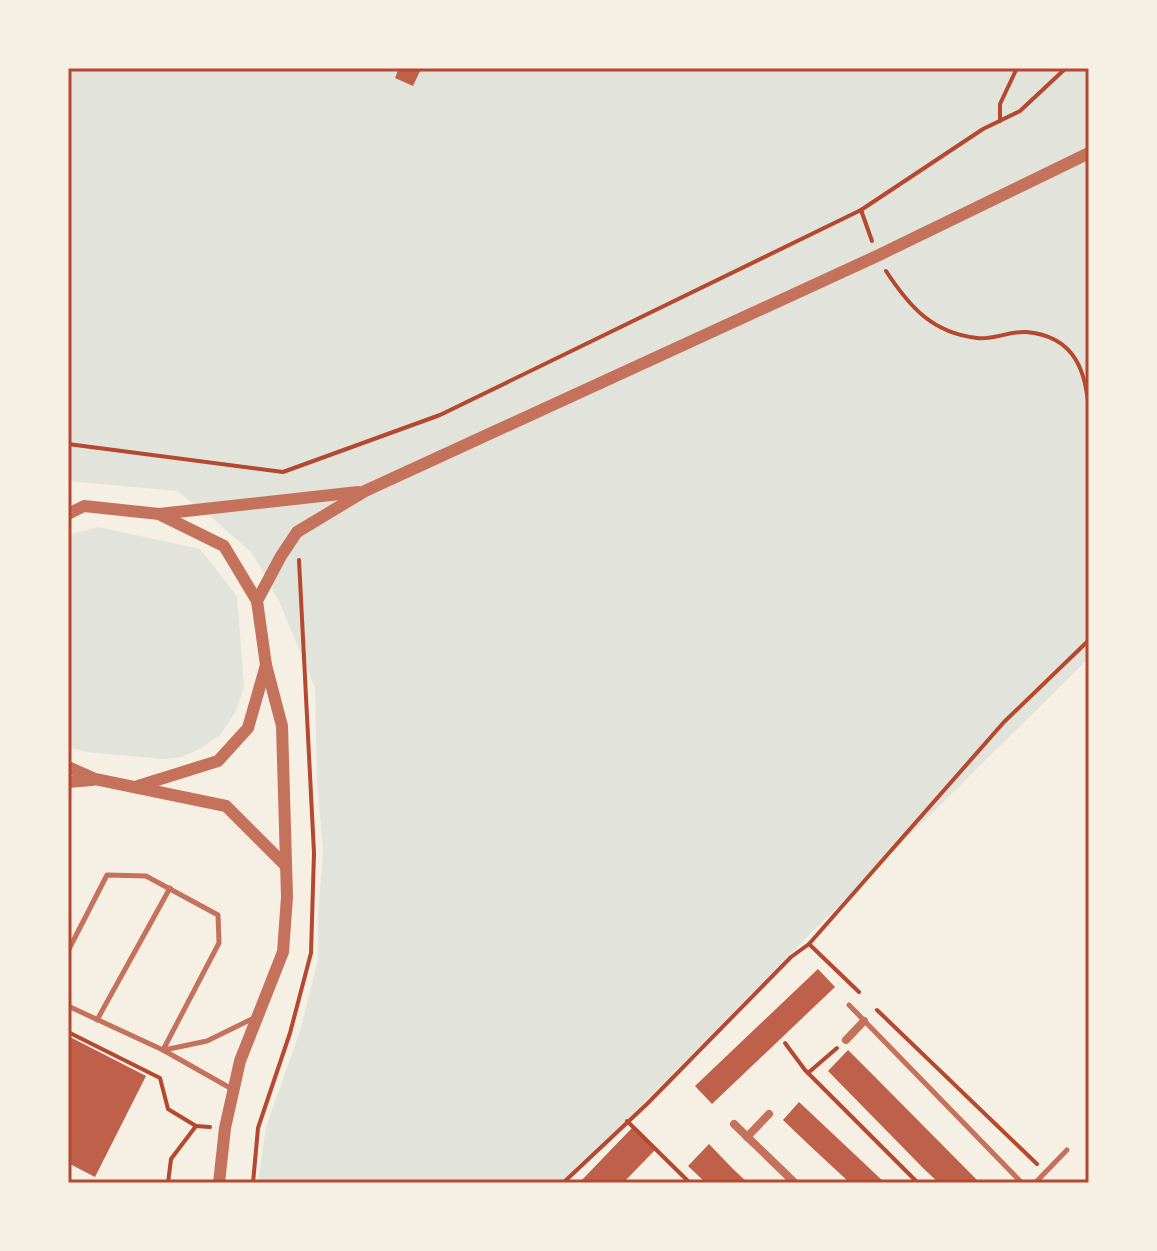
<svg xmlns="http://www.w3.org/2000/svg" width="1157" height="1251" font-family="'Space Grotesk',sans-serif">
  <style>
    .green { fill: #e2e4dc }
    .building { fill: #bf614a }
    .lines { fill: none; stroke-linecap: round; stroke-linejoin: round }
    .path { stroke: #b5482f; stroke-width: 4 }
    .service { stroke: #c5725c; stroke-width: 5 }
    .minor { stroke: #c5725c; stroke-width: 8 }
    .tertiary { stroke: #c5725c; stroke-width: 12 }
    .neatline { fill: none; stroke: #b5482f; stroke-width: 3 }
  </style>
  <rect width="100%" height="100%" fill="#f6efe4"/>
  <!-- green -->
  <g class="green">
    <polygon points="68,68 1089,68 1089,658 814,930 565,1183 258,1183 266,1127 300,1031 318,959 318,916 323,850 317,781 315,688 279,601 252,553 210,516 177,491 68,481"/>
    <polygon points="98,527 200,549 237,596 244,687 236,711 220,735 200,749 181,757 163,759 85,752 68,747 68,535"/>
  </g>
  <!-- building -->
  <g class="building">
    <polygon points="399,68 413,68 420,71 413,86 395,78"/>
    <polygon points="818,969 835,987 712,1104 695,1086"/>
    <polygon points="68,1036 146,1076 95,1177 68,1163"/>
    <polygon points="848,1050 873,1075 980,1183 939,1183 925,1170 828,1071"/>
    <polygon points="799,1102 850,1150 885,1183 850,1183 808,1144 783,1120"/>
    <polygon points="633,1127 656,1149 623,1183 579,1183"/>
    <polygon points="709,1144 733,1169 748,1183 706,1183 688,1166"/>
  </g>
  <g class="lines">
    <!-- path -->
    <g class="path">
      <polyline points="1000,121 1000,104 1017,68"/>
      <polyline points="861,210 872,241"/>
      <path d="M886,271C909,306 932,333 977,338C993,340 1010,331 1026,332C1076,336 1087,373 1089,415"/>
      <polyline points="68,444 283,472 440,415 861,210 983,129 1020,111 1066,68"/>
      <polyline points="859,992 809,944 1004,722 1089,640"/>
      <polyline points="877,1010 1037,1164"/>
      <polyline points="68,1032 160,1078 168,1109 196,1126"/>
      <polyline points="785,1043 805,1070 918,1183"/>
      <polyline points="808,1073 837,1048"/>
      <polyline points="627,1121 690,1183"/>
      <polyline points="168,1183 171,1159 196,1126 210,1127"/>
      <polyline points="253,1183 258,1128 290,1033 311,953 314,853 299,560"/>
      <polyline points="563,1183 648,1103 791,957 809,944"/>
    </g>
    <!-- service -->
    <g class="service">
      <polyline points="68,951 107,875 146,876 218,915 219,943 163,1050"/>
      <polyline points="849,1005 1022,1183"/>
      <polyline points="68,1006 163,1050 232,1089"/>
      <polyline points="97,1020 170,888"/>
      <polyline points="164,1050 207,1041 256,1017"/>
      <polyline points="1035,1183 1067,1150"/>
    </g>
    <!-- minor -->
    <g class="minor">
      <polyline points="846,1040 864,1021"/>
      <polyline points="734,1124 795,1183"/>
      <polyline points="747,1137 769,1114"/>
    </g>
    <!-- tertiary -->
    <g class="tertiary">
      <polyline points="68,514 84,506 159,514 224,546 257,601 266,665 248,728 218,761 138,786"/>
      <polyline points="159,514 358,492"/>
      <polyline points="257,601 281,556 297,532 365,491 877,256 1089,153"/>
      <polyline points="68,767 95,779 226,806 286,866"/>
      <polyline points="68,782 92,780"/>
      <polyline points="219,1183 225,1128 240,1061 283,952 287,897 282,726 266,665"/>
    </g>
  </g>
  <!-- border -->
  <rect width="1157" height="1251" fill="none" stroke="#f6efe4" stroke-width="140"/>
  <rect x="70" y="70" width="1017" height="1111" class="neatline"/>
</svg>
